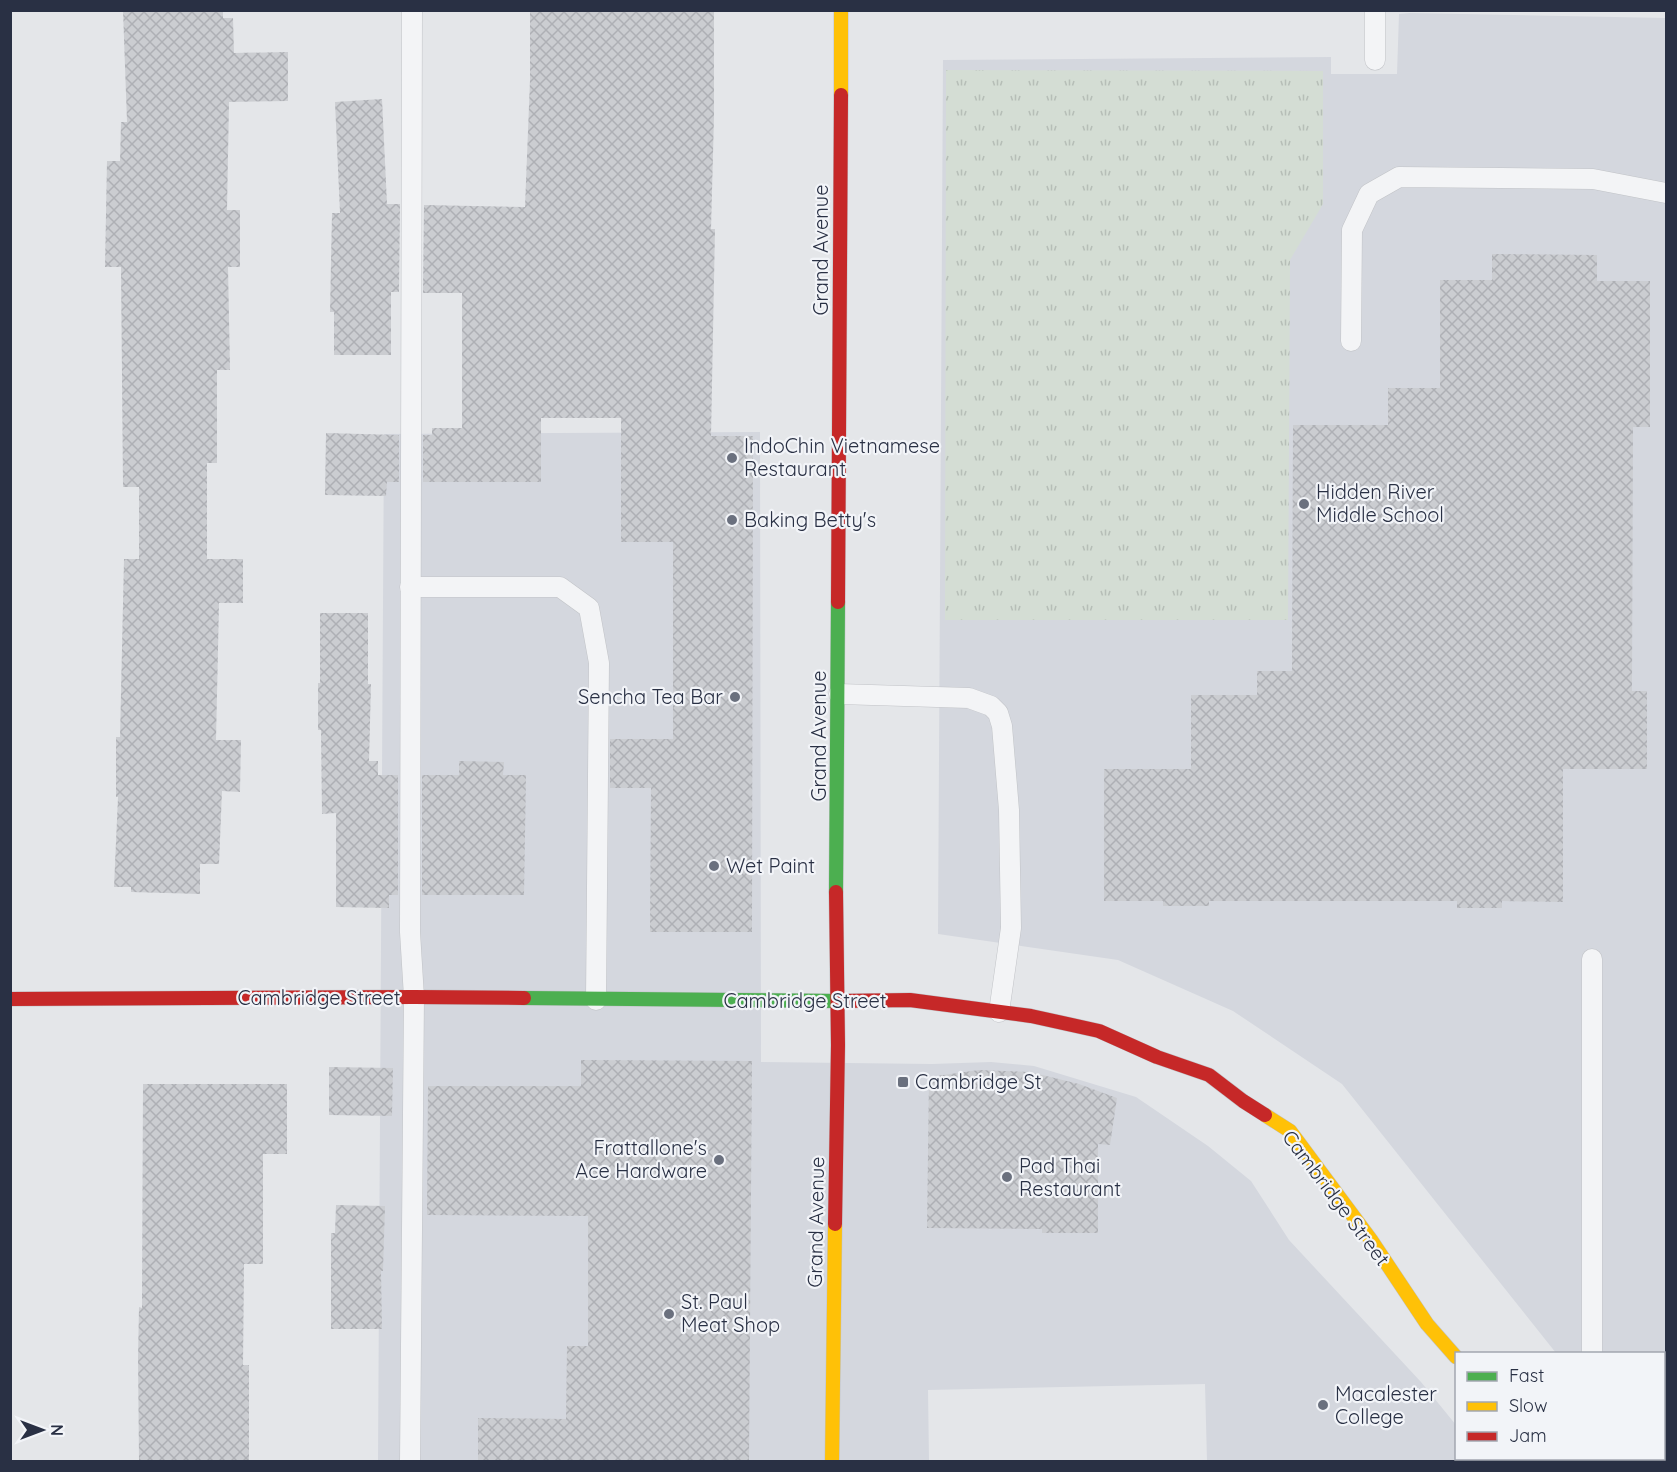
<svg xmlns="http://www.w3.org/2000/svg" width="1677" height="1472" font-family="Quicksand,sans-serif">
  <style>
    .built { fill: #d4d7de }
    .park { fill: url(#park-tufts) }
    .building { fill: url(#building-cross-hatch) }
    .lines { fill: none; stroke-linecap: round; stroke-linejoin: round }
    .lane-casing { stroke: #c1c3c7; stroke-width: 21 }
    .street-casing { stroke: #c1c3c7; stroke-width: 34 }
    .fast-casing { stroke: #c1c3c7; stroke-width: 15 }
    .slow-casing { stroke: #c1c3c7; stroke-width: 15 }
    .jam-casing { stroke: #c1c3c7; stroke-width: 15 }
    .lane { stroke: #f3f4f6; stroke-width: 20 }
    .street { stroke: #f3f4f6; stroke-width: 33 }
    .fast { stroke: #4caf50; stroke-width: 14 }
    .slow { stroke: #ffc107; stroke-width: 14 }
    .jam { stroke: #c62828; stroke-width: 14 }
    .poi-dot { fill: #6a707e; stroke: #f2f4f8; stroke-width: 2 }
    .labels { text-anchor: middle; stroke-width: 4.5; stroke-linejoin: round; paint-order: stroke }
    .street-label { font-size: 20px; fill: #293044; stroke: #f2f4f8 }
    .poi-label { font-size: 20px; fill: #293044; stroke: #f2f4f8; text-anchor: start }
  </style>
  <defs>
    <pattern id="park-tufts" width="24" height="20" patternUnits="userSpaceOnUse" patternTransform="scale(1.5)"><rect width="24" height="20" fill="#d4ddd4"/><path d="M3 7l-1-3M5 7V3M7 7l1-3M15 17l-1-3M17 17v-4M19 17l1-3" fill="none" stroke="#b6beb7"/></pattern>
    <pattern id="building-cross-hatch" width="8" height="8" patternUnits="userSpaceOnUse" patternTransform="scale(1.5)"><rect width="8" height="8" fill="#cbcdd1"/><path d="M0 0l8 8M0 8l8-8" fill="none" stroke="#aeb0b5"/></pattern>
  </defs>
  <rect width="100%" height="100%" fill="#e4e6e9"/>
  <!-- built -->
  <g class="built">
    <polygon points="1410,13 1666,18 1666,1427 1664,1425 1664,1354 1556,1353 1342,1084 1233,1011 1118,960 938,934 943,60 1331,57 1331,74 1397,74 1399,14"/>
    <polygon points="760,432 761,1062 932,1064 991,1062 1034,1066 1136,1097 1208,1146 1251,1181 1289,1240 1421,1382 1456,1425 1456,1458 1485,1459 1487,1461 1207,1461 1205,1384 928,1390 929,1461 378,1462 384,434"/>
  </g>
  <!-- park -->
  <polygon class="park" points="946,70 1323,71 1323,204 1290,260 1288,620 945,620"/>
  <!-- building -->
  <g class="building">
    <polygon points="123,10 223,10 223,18 233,18 234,53 288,52 288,101 229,102 227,210 240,210 240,267 228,267 230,370 217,370 217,463 207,463 207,559 243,559 243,603 219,603 216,740 241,740 240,792 222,791 219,864 200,864 200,894 131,892 131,887 114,887 118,797 116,797 116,737 120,737 124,559 139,559 139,487 123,487 121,267 105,267 107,161 120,161 121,122 127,122"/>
    <polygon points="530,10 714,10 714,117 711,229 715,229 711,436 753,436 752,932 650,932 651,788 610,788 610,739 673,739 673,542 621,542 621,418 541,418 541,482 423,482 423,435 432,435 432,428 462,428 462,293 423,293 424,205 525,207 530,80"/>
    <polygon points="382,99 387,204 400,204 399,292 391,292 391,355 334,355 334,312 330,312 332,213 340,213 335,102"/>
    <polygon points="1492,254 1597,255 1597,281 1650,281 1650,427 1633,427 1632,691 1647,691 1647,769 1563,769 1563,902 1502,901 1502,908 1457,908 1457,901 1209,901 1209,906 1163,906 1163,901 1104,901 1104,769 1191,769 1191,695 1257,695 1257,671 1292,671 1293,425 1388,425 1388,388 1440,388 1440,280 1492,280"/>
    <polygon points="326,433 399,435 399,482 387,482 386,496 325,495"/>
    <polygon points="320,613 368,613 368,684 371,684 369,761 378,761 378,775 398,775 398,895 389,895 389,908 336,907 336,813 322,814 321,730 318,730 318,683 320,683"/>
    <polygon points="459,761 504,762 503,775 526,775 524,895 422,895 422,775 459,775"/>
    <polygon points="581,1060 752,1061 749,1461 478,1461 478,1418 566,1419 567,1346 588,1346 588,1216 427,1215 428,1086 581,1086"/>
    <polygon points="329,1067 393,1068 392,1116 329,1115"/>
    <polygon points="979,1070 1030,1072 1079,1084 1117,1098 1110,1145 1098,1144 1098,1233 1042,1233 1042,1229 927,1228 929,1077"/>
    <polygon points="143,1084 287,1084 287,1154 263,1154 263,1264 244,1264 243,1365 249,1365 249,1461 139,1461 138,1358 139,1307 142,1308"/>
    <polygon points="336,1205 385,1206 383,1271 381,1271 382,1329 331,1329 331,1233 335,1233"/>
  </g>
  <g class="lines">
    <defs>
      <g id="lane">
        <polyline points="1375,60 1375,10"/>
        <polyline points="1351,341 1352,230 1369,194 1399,177 1593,179 1666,193"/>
        <polyline points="410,587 560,587 589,608 599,663 596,1000"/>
        <polyline points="839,694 969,698 991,706 998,713 1002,726 1009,810 1011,928 999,1012"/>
        <polyline points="1592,959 1592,1354"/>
        <polyline points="410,1462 414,997 410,932 412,10"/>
      </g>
      <polyline id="street" points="1567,1458 1570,1462"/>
      <g id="fast">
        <polyline points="836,892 838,602"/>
        <polyline points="524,998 838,1001"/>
      </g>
      <g id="slow">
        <polyline points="841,95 841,10"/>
        <polyline points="1265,1115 1290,1131 1371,1240 1427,1324 1456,1357"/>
        <polyline points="832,1462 835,1224"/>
      </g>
      <g id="jam">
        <polyline points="838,602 841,95"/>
        <polyline points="10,999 414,997 524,998"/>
        <polyline points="838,1001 910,1000 1031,1016 1099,1031 1157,1057 1209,1075 1243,1101 1265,1115"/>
        <polyline points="835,1224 838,1045 836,892"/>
      </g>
    </defs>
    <!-- lane casing -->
    <use href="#lane" class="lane-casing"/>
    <!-- street casing -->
    <use href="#street" class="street-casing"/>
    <!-- fast casing -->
    <use href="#fast" class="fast-casing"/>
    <!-- slow casing -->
    <use href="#slow" class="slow-casing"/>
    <!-- jam casing -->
    <use href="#jam" class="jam-casing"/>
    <!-- lane -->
    <use href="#lane" class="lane"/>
    <!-- street -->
    <use href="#street" class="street"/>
    <!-- fast -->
    <use href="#fast" class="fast"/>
    <!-- slow -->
    <use href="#slow" class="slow"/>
    <!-- jam -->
    <use href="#jam" class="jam"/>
  </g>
  <!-- markers -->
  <g class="poi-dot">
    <circle cx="732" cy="458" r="6"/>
    <circle cx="1304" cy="504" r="6"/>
    <circle cx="732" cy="520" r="6"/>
    <circle cx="735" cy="697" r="6"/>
    <circle cx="714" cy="866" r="6"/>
    <rect x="897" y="1076" width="12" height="12" rx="3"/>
    <circle cx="719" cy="1160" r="6"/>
    <circle cx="1007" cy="1177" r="6"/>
    <circle cx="669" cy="1314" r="6"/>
    <circle cx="1323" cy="1405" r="6"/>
  </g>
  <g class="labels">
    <!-- street labels -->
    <g class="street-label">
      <text transform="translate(821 250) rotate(-90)" y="7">Grand Avenue</text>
      <text transform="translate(819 736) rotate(-90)" y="7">Grand Avenue</text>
      <text x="319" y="1005">Cambridge Street</text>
      <text x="805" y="1008">Cambridge Street</text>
      <text transform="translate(1336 1198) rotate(53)" y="7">Cambridge Street</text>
      <text transform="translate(816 1222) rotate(-89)" y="7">Grand Avenue</text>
    </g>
    <!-- poi labels -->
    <g class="poi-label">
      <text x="744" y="453">IndoChin Vietnamese<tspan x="744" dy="23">Restaurant</tspan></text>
      <text x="1316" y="499">Hidden River<tspan x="1316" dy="23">Middle School</tspan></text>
      <text x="744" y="527">Baking Betty's</text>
      <text x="723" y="704" text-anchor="end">Sencha Tea Bar</text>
      <text x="726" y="873">Wet Paint</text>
      <text x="915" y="1089">Cambridge St</text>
      <text x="707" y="1155" text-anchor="end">Frattallone's<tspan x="707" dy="23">Ace Hardware</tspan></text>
      <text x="1019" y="1173">Pad Thai<tspan x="1019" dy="23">Restaurant</tspan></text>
      <text x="681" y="1309">St. Paul<tspan x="681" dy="23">Meat Shop</tspan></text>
      <text x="1335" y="1401">Macalester<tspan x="1335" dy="23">College</tspan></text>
    </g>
  </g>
  <!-- border -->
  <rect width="1677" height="1472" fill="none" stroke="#293044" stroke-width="24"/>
  <!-- legend -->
  <rect x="1455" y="1352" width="210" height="108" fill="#f2f4f8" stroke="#a2a6b0" stroke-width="1.5"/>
  <rect x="1467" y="1372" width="30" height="9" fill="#4caf50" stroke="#a2a6b0" stroke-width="1.5"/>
  <text x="1509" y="1382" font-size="18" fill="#293044">Fast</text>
  <rect x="1467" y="1402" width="30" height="9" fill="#ffc107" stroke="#a2a6b0" stroke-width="1.5"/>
  <text x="1509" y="1412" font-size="18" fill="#293044">Slow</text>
  <rect x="1467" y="1432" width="30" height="9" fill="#c62828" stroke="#a2a6b0" stroke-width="1.5"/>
  <text x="1509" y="1442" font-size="18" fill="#293044">Jam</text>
  <!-- north arrow -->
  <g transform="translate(42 1430) rotate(90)" stroke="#f2f4f8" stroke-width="4.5" paint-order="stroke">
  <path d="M0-4.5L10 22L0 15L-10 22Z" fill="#293044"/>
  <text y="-9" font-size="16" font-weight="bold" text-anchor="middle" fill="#293044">N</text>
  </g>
</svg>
